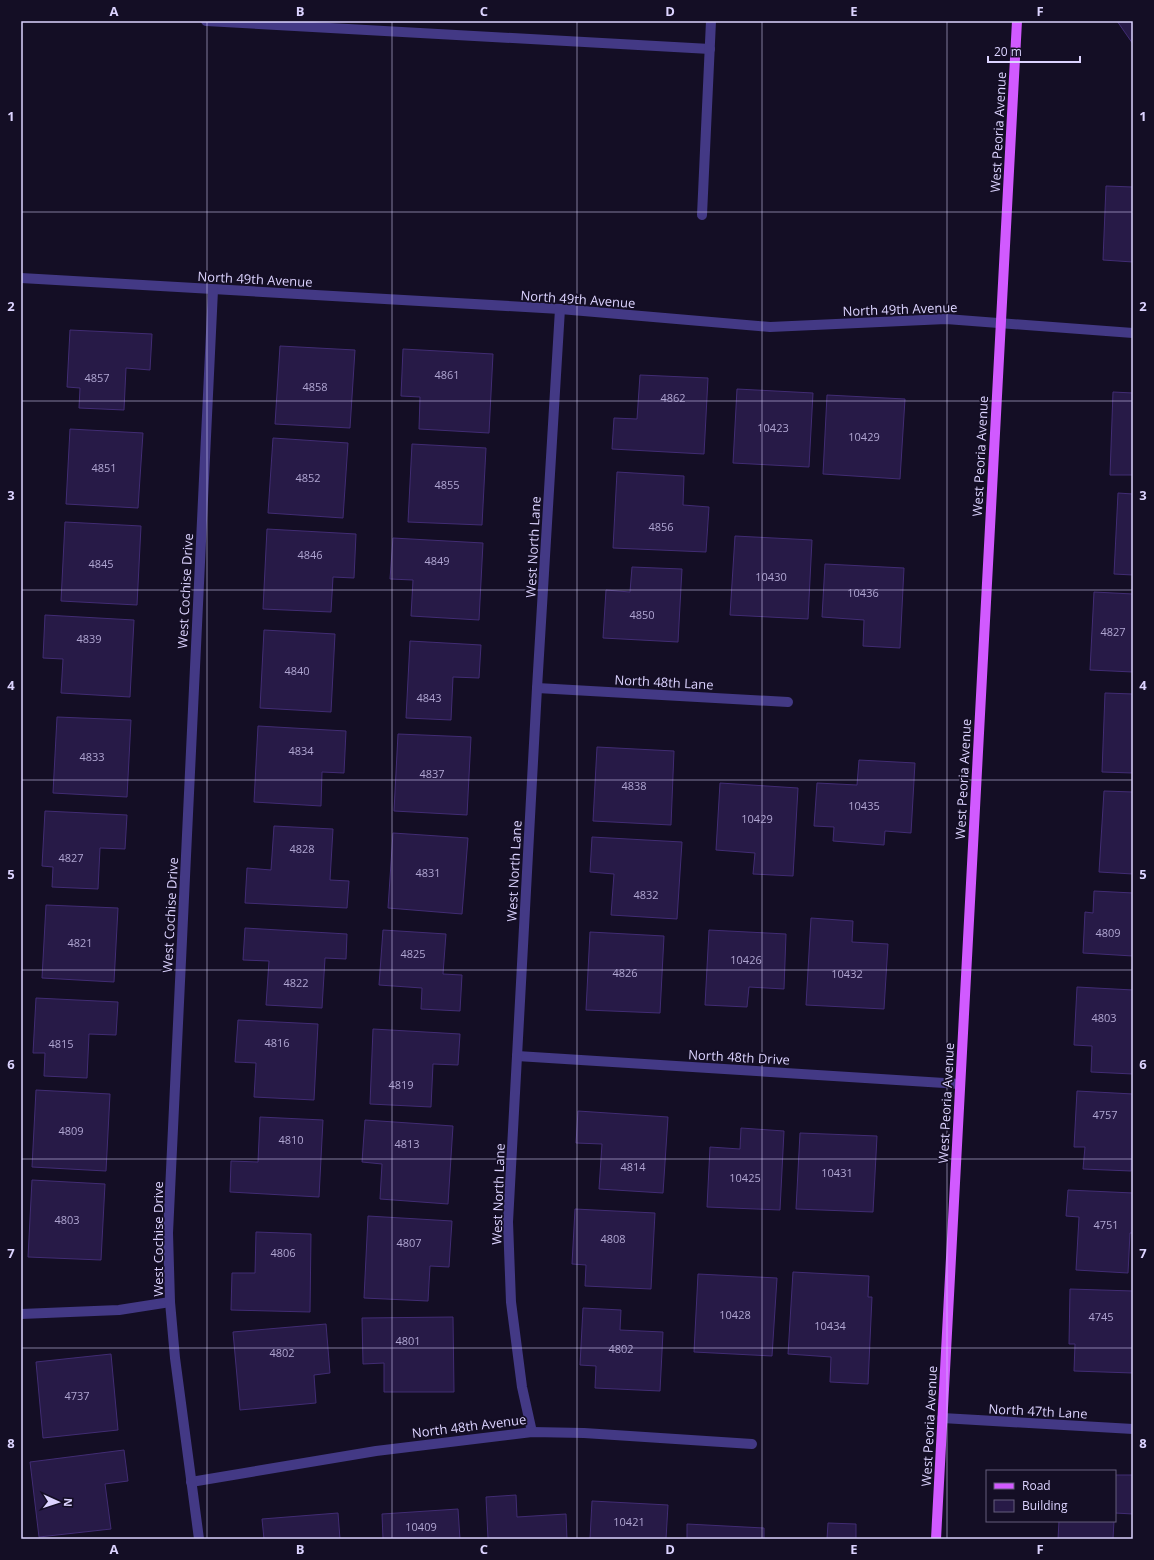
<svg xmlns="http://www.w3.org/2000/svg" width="1154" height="1560" font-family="'Open Sans',sans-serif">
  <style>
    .building { fill: #271a47; stroke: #412c73 }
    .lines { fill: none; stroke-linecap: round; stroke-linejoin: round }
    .minor { stroke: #433985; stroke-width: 10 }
    .major { stroke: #d15aff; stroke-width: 10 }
    .grid { fill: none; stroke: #dcd3ff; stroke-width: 1; stroke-opacity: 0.55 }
    .labels { text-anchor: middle; stroke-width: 3.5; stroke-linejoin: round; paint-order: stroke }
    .number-label { font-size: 11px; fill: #afa5d1 }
    .street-label { font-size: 13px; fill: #dcd3ff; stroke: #140e25 }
    .neatline { fill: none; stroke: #dcd3ff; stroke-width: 1.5 }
    .grid-label { font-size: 13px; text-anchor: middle; font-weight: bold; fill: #dcd3ff }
  </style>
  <rect width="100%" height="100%" fill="#140e25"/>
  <!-- building -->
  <g class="building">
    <polygon points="1117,21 1133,21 1133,44"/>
    <polygon points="1106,186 1133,187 1133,262 1103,260"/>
    <polygon points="70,330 152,334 150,370 126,368 124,410 79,408 80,388 67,387"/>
    <polygon points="280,346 355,350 350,428 275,424"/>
    <polygon points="403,349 493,354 489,433 419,429 420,397 401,396"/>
    <polygon points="640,375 708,378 704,454 612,449 614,418 637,419"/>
    <polygon points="737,389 813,393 809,467 733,463"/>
    <polygon points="1113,392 1133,393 1133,475 1110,475"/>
    <polygon points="827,395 905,399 900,479 823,474"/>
    <polygon points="70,429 143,433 138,508 66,504"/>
    <polygon points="273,438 348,443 343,518 268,513"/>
    <polygon points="412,444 486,448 482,525 408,522"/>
    <polygon points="617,472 684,476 683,505 709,507 706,552 613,548"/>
    <polygon points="1118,493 1133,494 1133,575 1114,574"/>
    <polygon points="65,522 141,526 137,605 61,601"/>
    <polygon points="267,529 356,534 354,578 333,577 331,612 263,609"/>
    <polygon points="735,536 812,540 808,619 730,615"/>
    <polygon points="393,538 483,543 479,620 411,616 413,580 390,579"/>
    <polygon points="825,564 904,568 900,648 863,646 864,620 822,617"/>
    <polygon points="632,567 682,569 678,642 603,638 606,590 630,592"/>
    <polygon points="1094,592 1133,594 1133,672 1090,670"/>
    <polygon points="45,615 134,620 130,697 61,693 63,659 43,658"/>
    <polygon points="264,630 335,634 331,712 260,708"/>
    <polygon points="410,641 481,645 479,678 453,677 451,720 406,718"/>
    <polygon points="1105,693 1133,694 1133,773 1102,772"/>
    <polygon points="57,717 131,720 127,797 53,793"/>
    <polygon points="258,726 346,731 344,773 322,772 321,806 254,802"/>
    <polygon points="398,734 471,737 467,815 394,811"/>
    <polygon points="597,747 674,751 671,825 593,821"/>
    <polygon points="859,760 915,763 911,833 885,831 884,845 833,841 834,827 814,826 817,783 857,785"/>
    <polygon points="720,783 798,788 793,876 753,874 755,853 716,850"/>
    <polygon points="1104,791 1133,792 1133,874 1099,872"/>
    <polygon points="45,811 127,815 125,849 100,848 98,889 52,887 53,867 42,866"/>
    <polygon points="274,826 333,829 330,880 349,881 347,908 245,903 247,868 271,870"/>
    <polygon points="393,833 468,838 462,914 388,908"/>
    <polygon points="592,837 682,842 677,919 611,915 614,874 590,872"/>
    <polygon points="1094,891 1133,893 1133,956 1083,953 1085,912 1093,913"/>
    <polygon points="46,905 118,908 114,982 42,978"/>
    <polygon points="811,918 853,921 852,942 888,944 884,1009 806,1005"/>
    <polygon points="245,928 347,934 346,959 325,958 322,1008 266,1005 269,961 243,960"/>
    <polygon points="383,930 446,934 443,974 462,975 460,1011 421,1009 422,988 379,985"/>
    <polygon points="709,930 786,934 784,989 749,987 747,1007 705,1005"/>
    <polygon points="590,932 664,936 660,1013 586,1010"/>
    <polygon points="1077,987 1133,990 1133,1074 1091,1072 1092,1046 1074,1045"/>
    <polygon points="36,998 118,1002 116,1035 89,1034 87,1078 44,1076 45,1053 33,1053"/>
    <polygon points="238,1020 318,1024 314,1100 254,1097 256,1063 235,1062"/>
    <polygon points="373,1029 460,1034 458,1065 433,1064 431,1107 370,1104"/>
    <polygon points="36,1090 110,1094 106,1171 32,1167"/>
    <polygon points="1077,1091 1133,1094 1131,1171 1083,1169 1085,1147 1074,1147"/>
    <polygon points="578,1111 668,1117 663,1193 599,1189 602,1144 576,1143"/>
    <polygon points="260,1117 323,1120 319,1197 230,1192 231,1161 258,1162"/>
    <polygon points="365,1120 453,1126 448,1204 380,1199 382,1164 362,1162"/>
    <polygon points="741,1128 784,1131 780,1210 707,1207 710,1147 740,1149"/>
    <polygon points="800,1133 877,1136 873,1212 796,1209"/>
    <polygon points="32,1180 105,1184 101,1260 28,1257"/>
    <polygon points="1068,1190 1133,1193 1133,1233 1130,1233 1128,1273 1076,1270 1079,1217 1066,1216"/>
    <polygon points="575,1209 655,1213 651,1289 585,1286 586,1265 572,1264"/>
    <polygon points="368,1216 452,1221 449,1267 430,1266 428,1301 364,1298"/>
    <polygon points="256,1232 311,1234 310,1312 231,1310 232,1273 255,1273"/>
    <polygon points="793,1272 869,1276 868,1297 872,1297 868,1384 830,1382 831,1357 788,1354"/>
    <polygon points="698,1274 777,1278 772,1356 694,1352"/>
    <polygon points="1070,1289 1133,1291 1133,1373 1074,1371 1075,1344 1069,1344"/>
    <polygon points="583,1308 621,1310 620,1330 663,1332 660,1391 595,1388 596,1366 580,1365"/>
    <polygon points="453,1317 454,1392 384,1392 384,1363 363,1364 362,1318"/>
    <polygon points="326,1324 330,1373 314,1375 316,1403 240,1410 233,1332"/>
    <polygon points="111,1354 118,1430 43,1438 36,1362"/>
    <polygon points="124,1450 128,1481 105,1484 111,1529 39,1537 30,1462"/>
    <polygon points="1115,1475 1133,1475 1133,1514 1115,1513"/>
    <polygon points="516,1495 517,1517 566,1514 567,1539 488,1539 486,1497"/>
    <polygon points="592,1501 668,1505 666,1539 590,1539"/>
    <polygon points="458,1509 460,1539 383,1539 382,1514"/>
    <polygon points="338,1513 340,1539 264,1539 262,1519"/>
    <polygon points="1059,1521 1114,1521 1113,1539 1058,1539"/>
    <polygon points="828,1523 856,1524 856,1539 827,1539"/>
    <polygon points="687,1524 764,1528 764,1539 687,1539"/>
  </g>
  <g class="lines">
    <!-- minor -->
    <g class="minor">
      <polyline points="206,21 710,49"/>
      <polyline points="702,215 711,21"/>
      <polyline points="21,278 560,309 770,327 946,319 1133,333"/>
      <polyline points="537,688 788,702"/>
      <polyline points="517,1056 960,1084"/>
      <polyline points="21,1314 119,1310 170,1302"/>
      <polyline points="942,1418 1133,1429"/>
      <polyline points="532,1432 522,1387 511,1302 508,1222 537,688 560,309"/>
      <polyline points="191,1482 376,1451 532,1432 584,1433 752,1444"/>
      <polyline points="199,1539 175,1358 170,1302 168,1233 213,290"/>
    </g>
    <!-- major -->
    <polyline class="major" points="936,1539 1017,21"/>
  </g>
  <!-- grid -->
  <path class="grid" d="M207,21V1539M392,21V1539M577,21V1539M762,21V1539M947,21V1539M21,212H1133M21,401H1133M21,590H1133M21,780H1133M21,970H1133M21,1159H1133M21,1348H1133"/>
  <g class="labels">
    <!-- number labels -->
    <g class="number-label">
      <text x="447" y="379">4861</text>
      <text x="97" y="382">4857</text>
      <text x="315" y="391">4858</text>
      <text x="673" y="402">4862</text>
      <text x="773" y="432">10423</text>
      <text x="864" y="441">10429</text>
      <text x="104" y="472">4851</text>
      <text x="308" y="482">4852</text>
      <text x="447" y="489">4855</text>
      <text x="661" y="531">4856</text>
      <text x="310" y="559">4846</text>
      <text x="437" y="565">4849</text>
      <text x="101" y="568">4845</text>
      <text x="771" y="581">10430</text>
      <text x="863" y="597">10436</text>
      <text x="642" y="619">4850</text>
      <text x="1113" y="636">4827</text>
      <text x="89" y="643">4839</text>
      <text x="297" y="675">4840</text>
      <text x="429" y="702">4843</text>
      <text x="301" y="755">4834</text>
      <text x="92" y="761">4833</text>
      <text x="432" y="778">4837</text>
      <text x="634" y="790">4838</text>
      <text x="864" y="810">10435</text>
      <text x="757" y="823">10429</text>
      <text x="302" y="853">4828</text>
      <text x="71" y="862">4827</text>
      <text x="428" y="877">4831</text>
      <text x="646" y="899">4832</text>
      <text x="1108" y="937">4809</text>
      <text x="80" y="947">4821</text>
      <text x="413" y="958">4825</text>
      <text x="746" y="964">10426</text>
      <text x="625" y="977">4826</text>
      <text x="847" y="978">10432</text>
      <text x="296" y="987">4822</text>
      <text x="1104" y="1022">4803</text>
      <text x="277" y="1047">4816</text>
      <text x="61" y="1048">4815</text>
      <text x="401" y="1089">4819</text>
      <text x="1105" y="1119">4757</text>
      <text x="71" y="1135">4809</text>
      <text x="291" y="1144">4810</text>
      <text x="407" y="1148">4813</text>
      <text x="633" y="1171">4814</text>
      <text x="837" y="1177">10431</text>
      <text x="745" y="1182">10425</text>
      <text x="67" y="1224">4803</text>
      <text x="1106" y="1229">4751</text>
      <text x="613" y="1243">4808</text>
      <text x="409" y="1247">4807</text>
      <text x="283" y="1257">4806</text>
      <text x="735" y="1319">10428</text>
      <text x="1101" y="1321">4745</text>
      <text x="830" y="1330">10434</text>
      <text x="408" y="1345">4801</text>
      <text x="621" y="1353">4802</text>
      <text x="282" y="1357">4802</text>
      <text x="77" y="1400">4737</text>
      <text x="629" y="1526">10421</text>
      <text x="421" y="1531">10409</text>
    </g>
    <!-- street labels -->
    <g class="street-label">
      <text transform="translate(998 132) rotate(-87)" y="5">West Peoria Avenue</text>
      <text transform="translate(255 279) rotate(3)" y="5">North 49th Avenue</text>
      <text transform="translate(578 299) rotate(4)" y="5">North 49th Avenue</text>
      <text transform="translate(900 309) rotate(-2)" y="5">North 49th Avenue</text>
      <text transform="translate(980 456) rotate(-87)" y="5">West Peoria Avenue</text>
      <text transform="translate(533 547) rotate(-87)" y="5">West North Lane</text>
      <text transform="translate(185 591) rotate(-87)" y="5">West Cochise Drive</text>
      <text transform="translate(664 682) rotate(3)" y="5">North 48th Lane</text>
      <text transform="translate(963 779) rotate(-87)" y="5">West Peoria Avenue</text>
      <text transform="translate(514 871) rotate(-87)" y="5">West North Lane</text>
      <text transform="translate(170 915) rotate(-87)" y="5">West Cochise Drive</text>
      <text transform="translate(739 1057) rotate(3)" y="5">North 48th Drive</text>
      <text transform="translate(946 1103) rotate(-87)" y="5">West Peoria Avenue</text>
      <text transform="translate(498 1194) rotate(-88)" y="5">West North Lane</text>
      <text transform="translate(158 1239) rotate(-90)" y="5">West Cochise Drive</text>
      <text transform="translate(1038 1411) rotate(3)" y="5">North 47th Lane</text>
      <text transform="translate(469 1426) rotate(-7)" y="5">North 48th Avenue</text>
      <text transform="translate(929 1426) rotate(-87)" y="5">West Peoria Avenue</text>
    </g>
  </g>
  <!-- border -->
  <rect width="1154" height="1560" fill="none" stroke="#140e25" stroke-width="44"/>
  <!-- legend -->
  <rect x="986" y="1470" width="130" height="52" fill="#140e25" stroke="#645d7c"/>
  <rect x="994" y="1483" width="20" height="6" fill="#d15aff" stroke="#645d7c"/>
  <text x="1022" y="1490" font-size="12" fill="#dcd3ff">Road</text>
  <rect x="994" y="1500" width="20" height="12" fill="#271a47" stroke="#645d7c"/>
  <text x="1022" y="1510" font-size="12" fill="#dcd3ff">Building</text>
  <!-- north arrow -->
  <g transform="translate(58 1502) rotate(93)" stroke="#140e25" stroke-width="3" paint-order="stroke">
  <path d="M0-3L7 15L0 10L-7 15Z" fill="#dcd3ff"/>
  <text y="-6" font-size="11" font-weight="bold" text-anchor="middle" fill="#dcd3ff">N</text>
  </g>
  <!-- scale -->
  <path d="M988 56v6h92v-6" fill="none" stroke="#dcd3ff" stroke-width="2"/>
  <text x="994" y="56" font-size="12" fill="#dcd3ff" stroke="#140e25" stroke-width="3" paint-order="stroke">20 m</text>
  <rect x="22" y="22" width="1110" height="1516" class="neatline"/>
  <g class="grid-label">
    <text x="114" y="16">A</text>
    <text x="300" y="16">B</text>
    <text x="484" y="16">C</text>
    <text x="670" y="16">D</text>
    <text x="854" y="16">E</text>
    <text x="1040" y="16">F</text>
    <text x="11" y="121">1</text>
    <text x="1143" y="121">1</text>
    <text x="11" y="311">2</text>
    <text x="1143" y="311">2</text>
    <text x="11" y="500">3</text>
    <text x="1143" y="500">3</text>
    <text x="11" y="690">4</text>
    <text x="1143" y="690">4</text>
    <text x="11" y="879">5</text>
    <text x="1143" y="879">5</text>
    <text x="11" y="1069">6</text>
    <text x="1143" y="1069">6</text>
    <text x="11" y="1258">7</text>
    <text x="1143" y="1258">7</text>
    <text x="11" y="1448">8</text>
    <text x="1143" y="1448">8</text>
    <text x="114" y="1554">A</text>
    <text x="300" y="1554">B</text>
    <text x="484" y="1554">C</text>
    <text x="670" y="1554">D</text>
    <text x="854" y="1554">E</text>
    <text x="1040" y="1554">F</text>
  </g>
</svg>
